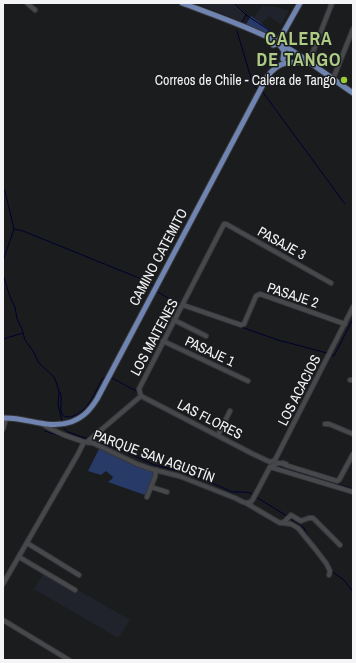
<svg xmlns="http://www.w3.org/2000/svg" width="356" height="663" font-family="'Archivo Narrow',sans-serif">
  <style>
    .built { fill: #20232b }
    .green { fill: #283b68 }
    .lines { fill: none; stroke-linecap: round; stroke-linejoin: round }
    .stream { stroke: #010030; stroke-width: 1 }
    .minor-casing { stroke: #363638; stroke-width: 6 }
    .major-casing { stroke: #363638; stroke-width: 7 }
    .minor { stroke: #46484b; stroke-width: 4 }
    .major { stroke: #6f84b0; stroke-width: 5 }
    .poi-dot { fill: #99cb36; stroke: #1a1c1e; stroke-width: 1.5 }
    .labels { text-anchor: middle; stroke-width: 3; stroke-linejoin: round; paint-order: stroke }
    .poi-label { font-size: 14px; fill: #f4f4f6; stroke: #1a1c1e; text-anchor: end }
    .street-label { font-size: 14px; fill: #f4f4f6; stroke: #1a1c1e }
    .district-label { font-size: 18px; font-weight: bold; letter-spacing: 1px; fill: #afcc85; stroke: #1a1c1e }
  </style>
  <rect width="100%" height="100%" fill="#1a1c1e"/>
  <!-- built -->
  <g class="built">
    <polygon points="196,3 236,3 246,14 242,22"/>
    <polygon points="262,6 276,7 289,11 281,25 269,16 261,24 253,18"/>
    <polygon points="45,571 130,620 118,638 34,589"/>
  </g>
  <!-- green -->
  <g class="green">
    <polygon points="251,16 278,36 276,39 245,26"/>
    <polygon points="99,449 128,461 152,471 154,474 145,495 108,482 112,479 113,477 106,471 101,475 88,471"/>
  </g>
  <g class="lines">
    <!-- stream -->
    <g class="stream">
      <polyline points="234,3 246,15 269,30 270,34"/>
      <polyline points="242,22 246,15"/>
      <polyline points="237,31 253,85 257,89"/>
      <polyline points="285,43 294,48"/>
      <polyline points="262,91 345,204"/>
      <polyline points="3,188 5,191 14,229 3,261"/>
      <polyline points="14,229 23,231 149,282 152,285 153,288"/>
      <polyline points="3,274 10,297 15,307 17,319 22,329 25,340 33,351 39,363 54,377 57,384 59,392 58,405 62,421"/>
      <polyline points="156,291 180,305"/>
      <polyline points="241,327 278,340 327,353"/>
      <polyline points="3,339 23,333"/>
      <polyline points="332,355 334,356 353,319"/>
      <polyline points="112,378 138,392"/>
      <path d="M60,392C63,399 59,407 62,414C64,417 67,417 71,417C88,412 95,393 102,379L105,377"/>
      <polyline points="63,427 68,432 88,439"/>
      <polyline points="45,431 63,437"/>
      <polyline points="91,440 124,451 152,464 185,473 210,482 232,492 245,492 250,493 254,495"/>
      <polyline points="276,466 353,489"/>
      <polyline points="256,497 287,516"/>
      <polyline points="290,518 295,523 304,528 308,536 313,543"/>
      <polyline points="332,570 334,573 344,580 353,592"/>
    </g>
    <defs>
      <g id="minor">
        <polyline points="27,3 35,10"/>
        <polyline points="309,62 332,3"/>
        <polyline points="333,79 353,29"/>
        <polyline points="183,305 241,325 244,324 256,296 260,294 345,324"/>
        <polyline points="174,320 206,336"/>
        <polyline points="163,341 248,381"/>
        <polyline points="350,380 353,380"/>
        <polyline points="141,396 253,454 270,462 275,460 353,307"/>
        <polyline points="141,396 139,389 224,224 226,224 331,283"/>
        <polyline points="42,424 49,428 64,435 84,442 93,443 137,464 151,469 179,476 235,498 243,502 246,503 280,523 284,522 291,515 301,521 309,518 313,518 340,545"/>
        <polyline points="325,424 329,424 353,434"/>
        <polyline points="3,429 6,418"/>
        <polyline points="218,435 230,411"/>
        <polyline points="87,442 141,396"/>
        <polyline points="283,463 285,465 337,481 339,480 353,454"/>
        <polyline points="270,467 353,492"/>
        <polyline points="151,487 167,492"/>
        <polyline points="147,497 155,477 156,470"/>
        <polyline points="246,503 251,502 253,499 270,467 278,463 286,464"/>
        <polyline points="283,523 291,524 298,528 316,550 326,563 330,571 329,575"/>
        <polyline points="27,543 79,575"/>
        <polyline points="19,557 75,590"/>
        <polyline points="3,584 78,454 84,442"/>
        <polyline points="3,620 69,660"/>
      </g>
      <g id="major">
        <path d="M182,3C214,15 246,26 276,41C303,56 328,76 353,93"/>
        <polyline points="279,44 284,51 283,59"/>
        <polyline points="273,45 277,44 300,3"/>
        <path d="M3,418C27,417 48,430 71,422C84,417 90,410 97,399L267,77C279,60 291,62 309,62"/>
      </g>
    </defs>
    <!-- minor casing -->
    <use href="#minor" class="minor-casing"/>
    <!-- major casing -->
    <use href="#major" class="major-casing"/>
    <!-- minor -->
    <use href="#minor" class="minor"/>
    <!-- major -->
    <use href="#major" class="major"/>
  </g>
  <!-- markers -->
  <circle class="poi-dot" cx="344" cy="80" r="4"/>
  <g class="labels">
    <!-- poi labels -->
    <g class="poi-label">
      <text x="336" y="85">Correos de Chile - Calera de Tango</text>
    </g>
    <!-- street labels -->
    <g class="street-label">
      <text transform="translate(282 243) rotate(29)" y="5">PASAJE 3</text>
      <text transform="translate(158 257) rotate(-62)" y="5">CAMINO CATEMITO</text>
      <text transform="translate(293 295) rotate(18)" y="5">PASAJE 2</text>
      <text transform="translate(154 337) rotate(-62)" y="5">LOS MAITENES</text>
      <text transform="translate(210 351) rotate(25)" y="5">PASAJE 1</text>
      <text transform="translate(299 390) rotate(-63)" y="5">LOS ACACIOS</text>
      <text transform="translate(210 419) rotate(27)" y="5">LAS FLORES</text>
      <text transform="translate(154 456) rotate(20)" y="5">PARQUE SAN AGUSTÍN</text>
    </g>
    <!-- district labels -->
    <g class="district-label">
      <text x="299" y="45">CALERA<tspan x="299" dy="21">DE TANGO</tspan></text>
    </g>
  </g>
  <!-- border -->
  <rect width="356" height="663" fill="none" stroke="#f4f4f6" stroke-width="8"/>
</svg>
